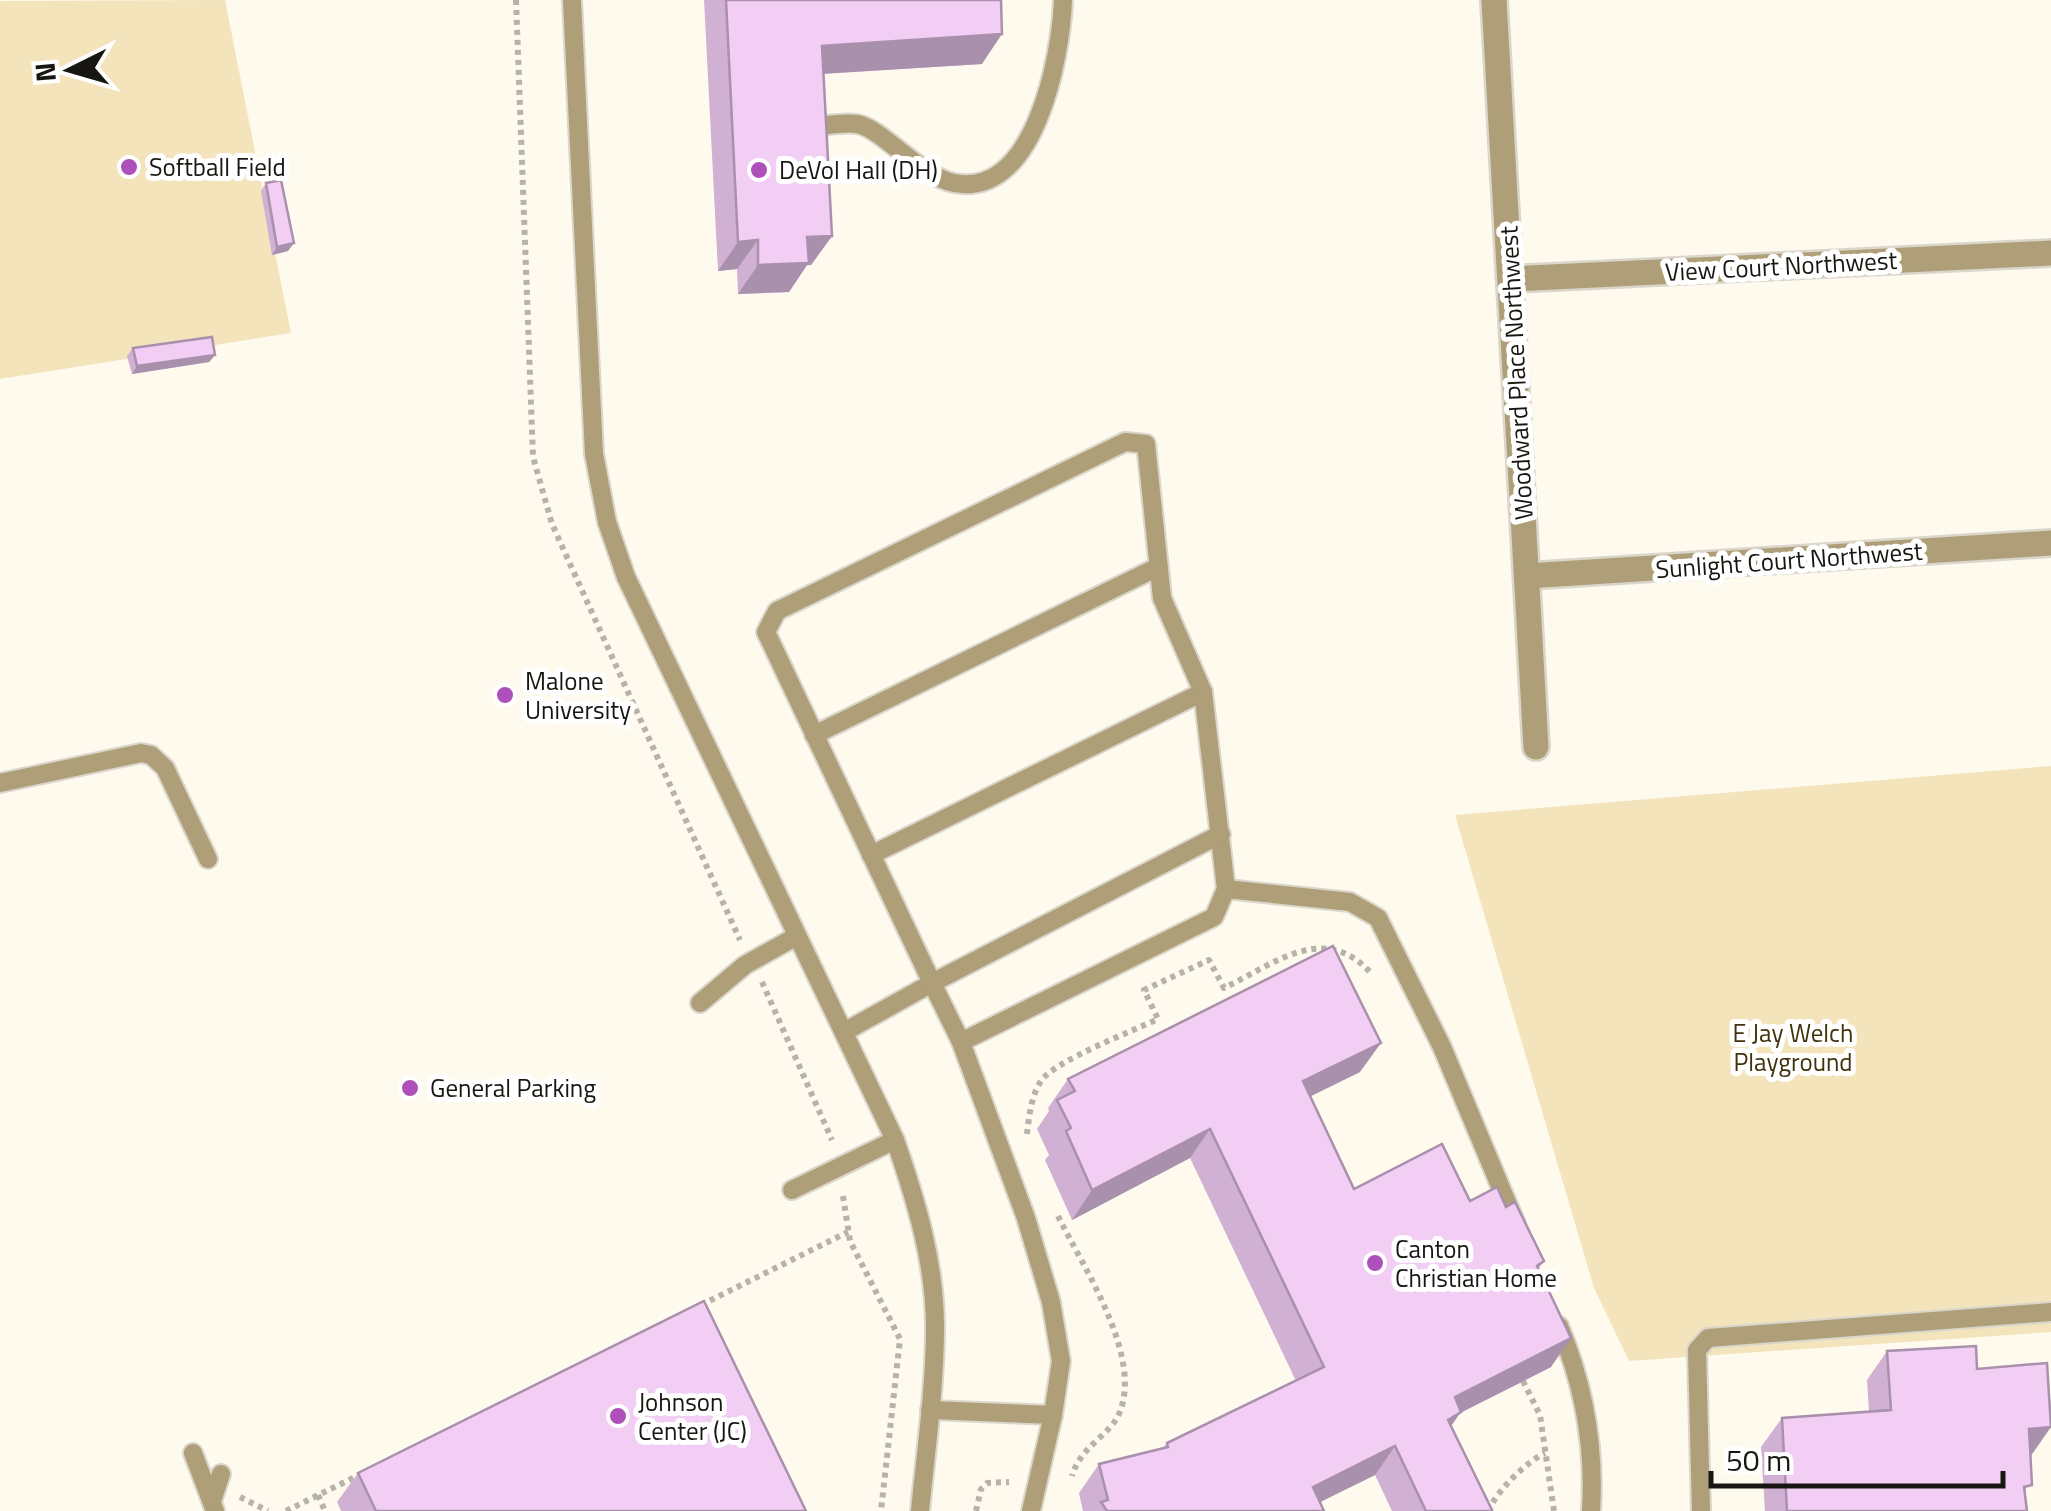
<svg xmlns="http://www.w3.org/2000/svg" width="2051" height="1511" font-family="'Titillium Web',sans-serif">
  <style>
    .green { fill: #f3e4bc }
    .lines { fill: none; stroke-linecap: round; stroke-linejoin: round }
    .lane-casing { stroke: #dad6cb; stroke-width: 22 }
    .street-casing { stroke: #dad6cb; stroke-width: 30 }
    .path { stroke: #b7b3aa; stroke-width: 6; stroke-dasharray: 5 5; stroke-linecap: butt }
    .lane { stroke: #ae9f78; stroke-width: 18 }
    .street { stroke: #ae9f78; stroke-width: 25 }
    .wall { fill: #d0b1d3 }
    .shaded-wall { fill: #a990ac }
    .building { fill: #f2cef5; stroke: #a990ac; stroke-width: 2.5 }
    .poi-dot { fill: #ae50ba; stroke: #fff; stroke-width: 4 }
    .labels { text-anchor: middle; stroke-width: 10; stroke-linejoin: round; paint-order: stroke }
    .poi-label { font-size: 25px; fill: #181611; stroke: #fff; text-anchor: start }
    .street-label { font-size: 25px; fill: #181611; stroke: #fff }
    .park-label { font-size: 25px; fill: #40320c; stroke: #fff }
  </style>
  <rect width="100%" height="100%" fill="#fffaee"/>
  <!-- green -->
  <g class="green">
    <polygon points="225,0 291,333 0,379 0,1"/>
    <polygon points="2051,766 2051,1332 1629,1361 1594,1288 1455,815"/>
  </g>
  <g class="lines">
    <defs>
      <g id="lane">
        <path d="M572,0L594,454L607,522L626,577L895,1140C916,1200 935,1263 935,1327C935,1388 926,1450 920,1511"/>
        <path d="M811,127C825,126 842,122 857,124C882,128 919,176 954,183C1035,199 1061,56 1063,0"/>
        <polyline points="814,735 1158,567"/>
        <polyline points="0,783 141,753 151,755 165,768 208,859"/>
        <polyline points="871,855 1203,692"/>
        <polyline points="1226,889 1350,902 1378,918 1442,1047 1516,1224"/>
        <polyline points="700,1003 745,965 797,936"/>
        <polyline points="844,1032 932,983 766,632 777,611 1125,442 1146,444 1162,598 1203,692 1226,889 1214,917 961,1042"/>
        <polyline points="792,1190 895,1140"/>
        <path d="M1559,1326C1584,1385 1595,1447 1591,1511"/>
        <polyline points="930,1410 1053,1415 1061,1361 1051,1302 1026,1218 961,1042 932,983 1221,834"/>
        <polyline points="193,1453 215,1511"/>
        <polyline points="212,1501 221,1474"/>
        <polyline points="1031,1511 1053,1415"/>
        <polyline points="1701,1511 1697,1350 1708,1338 2051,1312"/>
      </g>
      <g id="street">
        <polyline points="1494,0 1536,747"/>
        <polyline points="1511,279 2051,253"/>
        <polyline points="1527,576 2051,543"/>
      </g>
    </defs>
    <!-- lane casing -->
    <use href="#lane" class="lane-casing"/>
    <!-- street casing -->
    <use href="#street" class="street-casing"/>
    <!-- path -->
    <g class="path">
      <polyline points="516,0 533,457 552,524 740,940"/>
      <polyline points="762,982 832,1140"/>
      <path d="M1027,1134C1029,1117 1031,1096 1041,1081C1054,1061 1133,1031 1158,1019L1144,990L1209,960L1224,988C1274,964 1323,922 1370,972"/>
      <polyline points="843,1196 850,1241 900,1339 881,1511"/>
      <path d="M1058,1216C1083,1267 1144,1357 1119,1414C1110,1435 1080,1447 1072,1476"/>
      <polyline points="701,1305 848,1232"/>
      <polyline points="1523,1381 1540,1415 1554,1511"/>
      <polyline points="318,1495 325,1511"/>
      <polyline points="240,1497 268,1511"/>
      <polyline points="286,1511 359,1475"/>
      <polyline points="976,1511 981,1489 987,1483 1009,1482"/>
      <path d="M1488,1511C1497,1491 1526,1462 1545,1453"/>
    </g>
    <!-- lane -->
    <use href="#lane" class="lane"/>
    <!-- street -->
    <use href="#street" class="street"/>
  </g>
  <!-- wall -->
  <g class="wall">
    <polygon points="704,0 1001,0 982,64 823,74 832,236 811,265 807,265 789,292 738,294 737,269 718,271"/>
    <polygon points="266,183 288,251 272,255 261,191"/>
    <polygon points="133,348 215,355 209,362 132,374 127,356"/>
    <polygon points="1360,1072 1310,1096 1354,1189 1470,1201 1506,1207 1544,1261 1538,1269 1551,1367 1460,1413 1451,1426 1491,1511 1392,1511 1375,1475 1320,1502 1324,1511 1083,1511 1079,1493 1099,1464 1163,1448 1167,1443 1296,1381 1190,1158 1072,1220 1045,1160 1049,1155 1037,1129 1049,1111 1048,1108 1068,1079"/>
    <polygon points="1887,1351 1977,1369 2030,1457 2025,1495 2027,1511 1765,1511 1761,1447 1782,1418 1869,1411 1867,1380"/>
    <polygon points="358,1473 806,1511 341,1511 337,1502"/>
  </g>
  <!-- shaded-wall -->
  <g class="shaded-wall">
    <polygon points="1002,34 982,64 802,75 822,46"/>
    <polygon points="832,236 811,265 807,265 789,292 738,294 758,265 807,237"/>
    <polygon points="758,240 737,269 718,271 738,242"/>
    <polygon points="294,243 288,251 272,255 277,247"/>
    <polygon points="215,355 209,362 132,374 137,366"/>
    <polygon points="1381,1043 1360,1072 1283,1110 1303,1081"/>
    <polygon points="1210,1129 1190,1158 1072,1220 1092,1190"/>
    <polygon points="1571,1338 1551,1367 1460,1413 1441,1441 1455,1397"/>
    <polygon points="2051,1427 2030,1457 2029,1429"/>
    <polygon points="1395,1446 1375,1475 1302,1511 1313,1487"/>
  </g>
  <!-- building -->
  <g class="building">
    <polygon points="726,0 1001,0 1002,34 822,46 832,236 807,237 809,263 758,265 758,240 738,242"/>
    <polygon points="281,180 294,243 277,247 266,183"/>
    <polygon points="212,337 215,355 137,366 133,348"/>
    <polygon points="1333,946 1381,1043 1303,1081 1354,1189 1442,1144 1470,1201 1497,1187 1506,1207 1515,1202 1544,1261 1537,1266 1571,1338 1455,1397 1461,1412 1448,1420 1492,1510 1490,1511 1426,1511 1395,1446 1313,1487 1324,1511 1107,1511 1101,1502 1108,1500 1099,1464 1168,1447 1167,1443 1324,1367 1210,1129 1092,1190 1066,1131 1071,1128 1057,1100 1075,1091 1068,1079"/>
    <polygon points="704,1301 806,1511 376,1511 358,1473"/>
    <polygon points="1976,1346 1977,1369 2047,1363 2051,1427 2029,1429 2032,1485 2024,1487 2027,1511 1787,1511 1782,1418 1891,1410 1887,1351"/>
  </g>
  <!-- markers -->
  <g class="poi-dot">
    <circle cx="129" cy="167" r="10"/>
    <circle cx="759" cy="170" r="10"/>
    <circle cx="505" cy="695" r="10"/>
    <circle cx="410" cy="1088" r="10"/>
    <circle cx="1375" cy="1263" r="10"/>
    <circle cx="618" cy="1416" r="10"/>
  </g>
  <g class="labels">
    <!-- poi labels -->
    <g class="poi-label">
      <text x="149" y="176">Softball Field</text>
      <text x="779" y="179">DeVol Hall (DH)</text>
      <text x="525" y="690">Malone<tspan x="525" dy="29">University</tspan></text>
      <text x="430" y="1097">General Parking</text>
      <text x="1395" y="1258">Canton<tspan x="1395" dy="29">Christian Home</tspan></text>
      <text x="638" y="1411">Johnson<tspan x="638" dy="29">Center (JC)</tspan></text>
    </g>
    <!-- street labels -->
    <g class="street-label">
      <text transform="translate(1781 266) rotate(-3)" y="9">View Court Northwest</text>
      <text transform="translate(1516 373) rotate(-93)" y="9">Woodward Place Northwest</text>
      <text transform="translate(1789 560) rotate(-4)" y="9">Sunlight Court Northwest</text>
    </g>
    <!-- park labels -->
    <g class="park-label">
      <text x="1793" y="1042">E Jay Welch<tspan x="1793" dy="29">Playground</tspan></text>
    </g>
  </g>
  <!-- north arrow -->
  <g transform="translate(70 70) rotate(265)" stroke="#ffffff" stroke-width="8" paint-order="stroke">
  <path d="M0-8L18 38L0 25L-18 38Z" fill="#181611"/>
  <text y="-15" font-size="28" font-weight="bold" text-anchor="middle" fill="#181611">N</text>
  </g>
  <!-- scale -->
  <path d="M1711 1471v15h292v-15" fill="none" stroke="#181611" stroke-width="5"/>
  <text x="1726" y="1471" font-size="30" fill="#181611" stroke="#ffffff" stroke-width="8" paint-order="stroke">50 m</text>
</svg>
